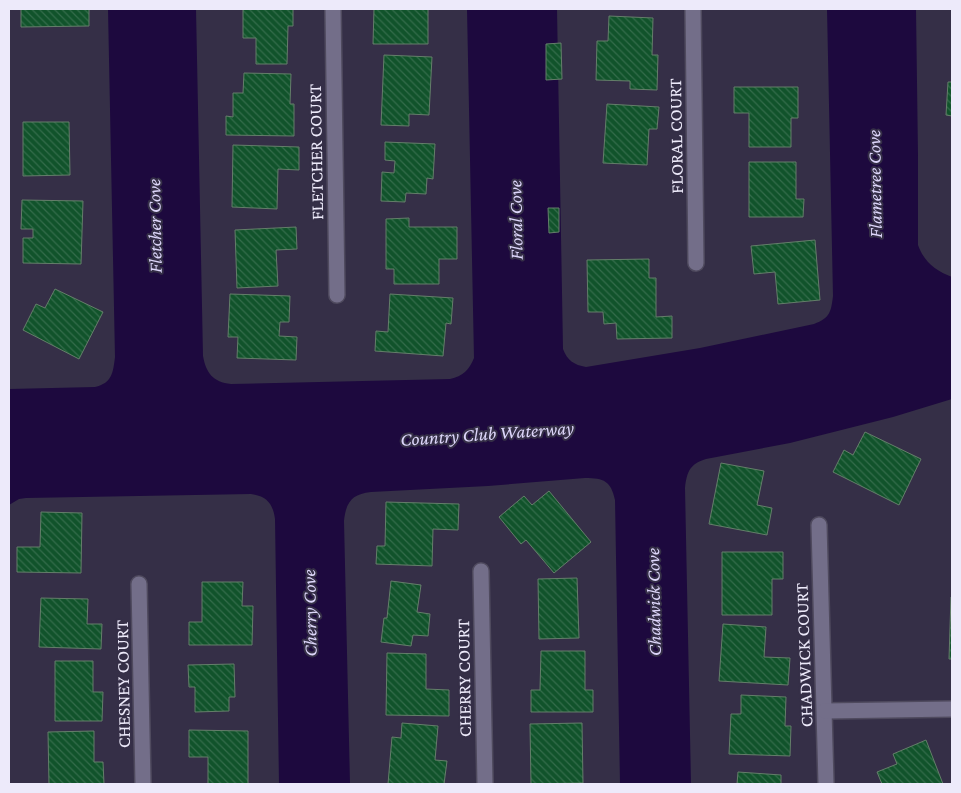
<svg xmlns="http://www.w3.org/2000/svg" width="961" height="793" font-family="'Crimson Pro',serif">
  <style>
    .water { fill: #1d093e }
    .building { fill: url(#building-back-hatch); stroke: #647e6a }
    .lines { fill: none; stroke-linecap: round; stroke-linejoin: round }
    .minor-casing { stroke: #4f4a5e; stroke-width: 18 }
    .minor { stroke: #736e89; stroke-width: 15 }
    .labels { text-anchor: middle; stroke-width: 4; stroke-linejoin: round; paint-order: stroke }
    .street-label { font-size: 18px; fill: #edeafa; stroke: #352f47 }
    .water-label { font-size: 19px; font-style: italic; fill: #ddd6fa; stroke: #352f47 }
  </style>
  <defs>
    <pattern id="building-back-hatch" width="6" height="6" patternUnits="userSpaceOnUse" patternTransform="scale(1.25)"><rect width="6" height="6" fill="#11532b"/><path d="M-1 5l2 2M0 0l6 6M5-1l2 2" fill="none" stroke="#346c4b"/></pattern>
  </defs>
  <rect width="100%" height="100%" fill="#352f47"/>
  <!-- water -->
  <path class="water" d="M108,9H196L203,356C206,373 213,382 231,384L450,379C463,376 469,370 474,358L467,9H557L563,349C567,360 574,365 586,367L700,348L814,324C830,318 831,312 833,296L827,9H916L918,156V245C924,262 936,271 952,277V399L893,417L790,443L706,459C690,464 687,471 685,488L691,784H620L615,500C611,481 604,478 585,478L488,486L371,492C352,494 346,502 344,521L350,784H279L275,519C273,504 267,496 251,494L26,498L19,499L9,505V389L95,387C112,383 113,373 115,357Z"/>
  <!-- building -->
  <g class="building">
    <polygon points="21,9 89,9 89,26 21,27"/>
    <polygon points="243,9 293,9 293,26 288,26 287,64 256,64 256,38 243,38"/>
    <polygon points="374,9 428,9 428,44 373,44"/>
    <polygon points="609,16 653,18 652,55 658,55 657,90 630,89 630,81 596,80 597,41 608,41"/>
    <polygon points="561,43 562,79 546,80 546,44"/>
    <polygon points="384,55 432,57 429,115 409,114 409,126 381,125"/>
    <polygon points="244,73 291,74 290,104 294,104 294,136 226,135 226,116 233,117 233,93 243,93"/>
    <polygon points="948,82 952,82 952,116 946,115"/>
    <polygon points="734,87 798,87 798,118 791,118 791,147 749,147 749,113 734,113"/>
    <polygon points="607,104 659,107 657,129 649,129 647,165 603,163"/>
    <polygon points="23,122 69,122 70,175 23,176"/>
    <polygon points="385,142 435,144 433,179 427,178 426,194 406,193 405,202 381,201 382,172 394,173 395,161 385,160"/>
    <polygon points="233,145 299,147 299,170 278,169 277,209 232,207"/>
    <polygon points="749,162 796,162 796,199 804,199 803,217 749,217"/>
    <polygon points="22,200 83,201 81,264 23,263 23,238 33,238 33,229 21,229"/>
    <polygon points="548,208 559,208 559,232 549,233"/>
    <polygon points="409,218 409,227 457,227 457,259 439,259 439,284 394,284 394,269 386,269 386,219"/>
    <polygon points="296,227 297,249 276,250 278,286 237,288 235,230"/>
    <polygon points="815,240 820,300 778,304 775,272 754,274 751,246"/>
    <polygon points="649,259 649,278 656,278 656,317 672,316 672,338 617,339 616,323 604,324 603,312 588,312 587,260"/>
    <polygon points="55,289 103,312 79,359 23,330 36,304 45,308"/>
    <polygon points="230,294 290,296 289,322 280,322 279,336 297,337 296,360 237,358 238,337 228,337"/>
    <polygon points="390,294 453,298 451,324 446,323 443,356 375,351 376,331 388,332"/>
    <polygon points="865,432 921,459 899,505 833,472 844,450 853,455"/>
    <polygon points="721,463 764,471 757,505 772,508 767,535 709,524"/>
    <polygon points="549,491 591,542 554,573 526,540 521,544 499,517 524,496 532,505"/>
    <polygon points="386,502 459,504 458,530 433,529 432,566 376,564 377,546 385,546"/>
    <polygon points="41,512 82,513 81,573 17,572 17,547 40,547"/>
    <polygon points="722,552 783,552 783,579 772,579 772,615 722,615"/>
    <polygon points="577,578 579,638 539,639 538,579"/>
    <polygon points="391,581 421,585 417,612 430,614 428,636 413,635 411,646 381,642 384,618 387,618"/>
    <polygon points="202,582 243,582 242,606 253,606 252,645 189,645 189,622 202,622"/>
    <polygon points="951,597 952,597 952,659 949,659"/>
    <polygon points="41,598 88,599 87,624 102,624 101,649 39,647"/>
    <polygon points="723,624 766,627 764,657 790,658 788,685 719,681"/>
    <polygon points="541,651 585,651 585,690 593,690 593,712 531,712 531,690 540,690"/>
    <polygon points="387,653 426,654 426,689 449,690 449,716 386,715"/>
    <polygon points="55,661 93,661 93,692 103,692 102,721 55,721"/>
    <polygon points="234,664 235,697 229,697 229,711 195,712 195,687 189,687 188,665"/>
    <polygon points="741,695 786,697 785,726 791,726 790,756 729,754 731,714 741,714"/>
    <polygon points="402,723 438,726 435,760 447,761 444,784 388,784 392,737 401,738"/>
    <polygon points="582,723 583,783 531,784 530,724"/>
    <polygon points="189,730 248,731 248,784 208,784 208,757 189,757"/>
    <polygon points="94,731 94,762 103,762 104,784 49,784 48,732"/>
    <polygon points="926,740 943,784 882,784 877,772 897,764 893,754"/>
    <polygon points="738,772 781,775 781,784 737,784"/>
  </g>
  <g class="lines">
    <defs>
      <g id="minor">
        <polyline points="333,9 337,295"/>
        <polyline points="693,9 696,263"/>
        <polyline points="819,525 826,784"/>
        <polyline points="481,571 485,784"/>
        <polyline points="139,584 143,784"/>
        <polyline points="825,711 952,709"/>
      </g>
    </defs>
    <!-- minor casing -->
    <use href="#minor" class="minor-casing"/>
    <!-- minor -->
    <use href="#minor" class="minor"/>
  </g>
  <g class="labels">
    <!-- street labels -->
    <g class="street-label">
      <text transform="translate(676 136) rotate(-91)" y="6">FLORAL COURT</text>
      <text transform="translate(316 152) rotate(-91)" y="6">FLETCHER COURT</text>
      <text transform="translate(804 655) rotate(-92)" y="6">CHADWICK COURT</text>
      <text transform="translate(464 678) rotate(-91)" y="6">CHERRY COURT</text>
      <text transform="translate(123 684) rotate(-91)" y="6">CHESNEY COURT</text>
    </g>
    <!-- water labels -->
    <g class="water-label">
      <text transform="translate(874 184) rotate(-91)" y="7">Flametree Cove</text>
      <text transform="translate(515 220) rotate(-91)" y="7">Floral Cove</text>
      <text transform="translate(154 226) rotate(-91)" y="7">Fletcher Cove</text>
      <text transform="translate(487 433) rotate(-4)" y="7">Country Club Waterway</text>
      <text transform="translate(653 602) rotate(-91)" y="7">Chadwick Cove</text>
      <text transform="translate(309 613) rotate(-91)" y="7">Cherry Cove</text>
    </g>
  </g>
  <!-- border -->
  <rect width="961" height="793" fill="none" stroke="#edeafa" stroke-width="20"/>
</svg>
